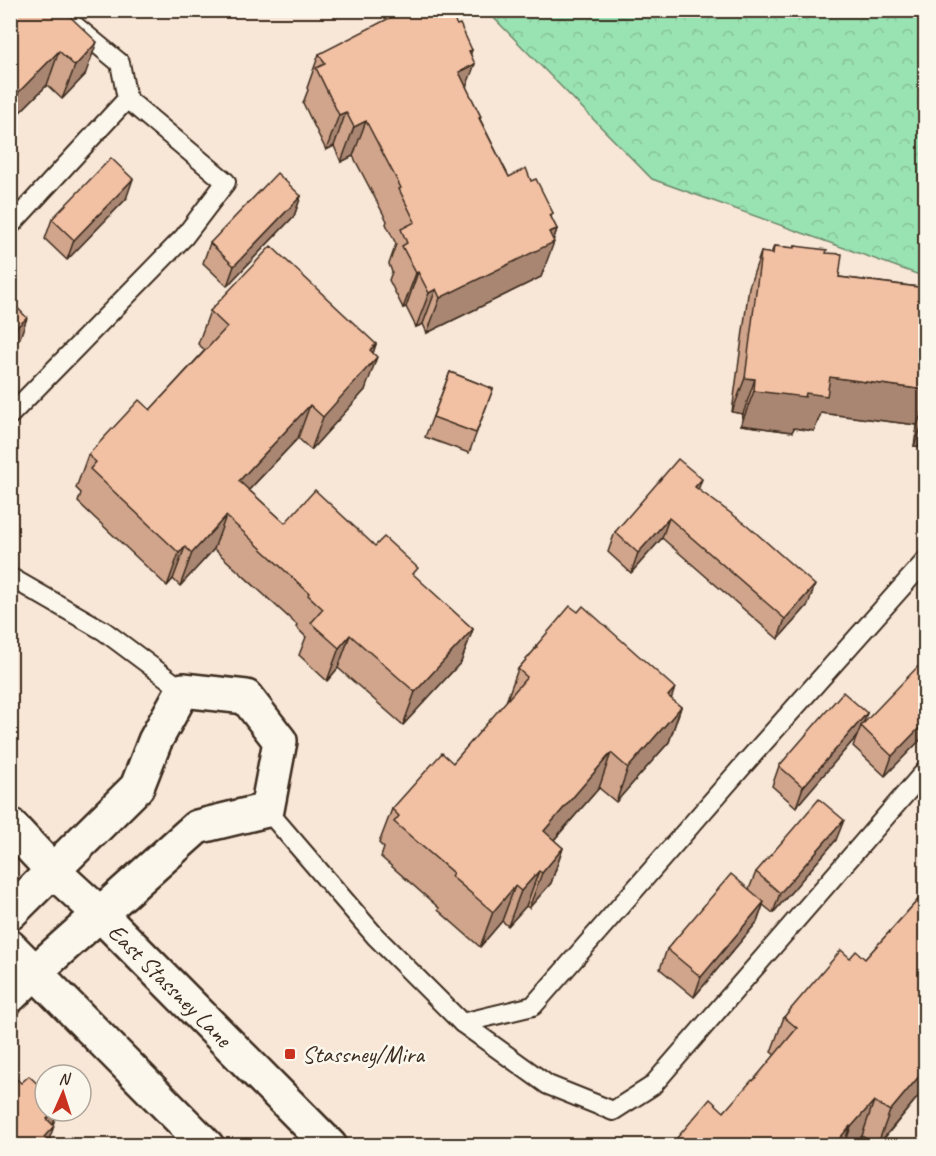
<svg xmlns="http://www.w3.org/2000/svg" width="936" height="1156" font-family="Caveat,sans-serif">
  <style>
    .forest { fill: url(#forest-crowns); stroke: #6a8668; stroke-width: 1.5 }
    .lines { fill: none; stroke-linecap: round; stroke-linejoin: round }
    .lane-casing { stroke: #3b2a1e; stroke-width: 22 }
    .street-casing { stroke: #3b2a1e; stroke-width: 38 }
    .secondary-casing { stroke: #3b2a1e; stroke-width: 38 }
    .lane { stroke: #fbf7ec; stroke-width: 18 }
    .street { stroke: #fbf7ec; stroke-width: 33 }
    .secondary { stroke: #fbf7ec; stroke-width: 33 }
    .wall { fill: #d0a58c; stroke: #3b2a1e; stroke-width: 1.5 }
    .shaded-wall { fill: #a98672; stroke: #3b2a1e; stroke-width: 1.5 }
    .building { fill: #f2c0a3; stroke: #3b2a1e; stroke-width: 1.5 }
    .poi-dot { fill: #c8321e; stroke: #fbf7ec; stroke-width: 2 }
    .labels { text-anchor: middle; stroke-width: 5; stroke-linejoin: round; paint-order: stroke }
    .street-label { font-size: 24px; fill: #3b2a1e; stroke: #fbf7ec }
    .poi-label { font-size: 24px; fill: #3b2a1e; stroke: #fbf7ec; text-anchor: start }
  </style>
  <defs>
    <pattern id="forest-crowns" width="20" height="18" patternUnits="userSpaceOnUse" patternTransform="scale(1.5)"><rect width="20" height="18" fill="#99e2b1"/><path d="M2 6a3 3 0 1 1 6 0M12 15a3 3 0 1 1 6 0" fill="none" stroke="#85c298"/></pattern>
  </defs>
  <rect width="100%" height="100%" fill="#f8e6d6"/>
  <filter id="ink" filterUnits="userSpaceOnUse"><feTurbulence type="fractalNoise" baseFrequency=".0167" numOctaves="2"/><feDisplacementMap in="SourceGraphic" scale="12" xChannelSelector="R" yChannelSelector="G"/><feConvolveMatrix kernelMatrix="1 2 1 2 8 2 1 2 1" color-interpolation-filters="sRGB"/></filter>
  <g filter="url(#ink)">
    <!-- forest -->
    <polygon class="forest" points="487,11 925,11 925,277 652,179"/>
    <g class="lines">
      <defs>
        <g id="lane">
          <polyline points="10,226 127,99 120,63 56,10"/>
          <polyline points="10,415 184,237 226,182 127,99"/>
          <polyline points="10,577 104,631 183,690"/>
          <polyline points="267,810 376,937 462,1023 548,1085 613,1111 652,1086 926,770"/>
          <polyline points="462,1023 533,1006 741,768 926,560"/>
        </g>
        <polyline id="street" points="10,913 137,787 155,741 183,690 246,697 280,741 267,810 197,827 35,972 10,996"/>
        <g id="secondary">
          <polyline points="10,825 52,870 100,914 330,1146"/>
          <polyline points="10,947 207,1146"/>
        </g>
      </defs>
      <!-- lane casing -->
      <use href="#lane" class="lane-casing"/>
      <!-- street casing -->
      <use href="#street" class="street-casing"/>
      <!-- secondary casing -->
      <use href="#secondary" class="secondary-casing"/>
      <!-- lane -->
      <use href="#lane" class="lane"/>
      <!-- street -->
      <use href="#street" class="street"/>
      <!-- secondary -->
      <use href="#secondary" class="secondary"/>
    </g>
    <!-- wall -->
    <g class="wall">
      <polygon points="10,10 63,10 85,75 62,99 47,85 10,122"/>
      <polygon points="319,54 471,55 466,87 481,117 480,119 509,177 531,181 553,213 551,217 557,229 541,277 427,333 423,324 416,327 406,307 403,308 389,280 392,272 389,264 396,244 386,224 387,221 353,156 341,162 334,146 326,150 303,103 308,90 307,88"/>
      <polygon points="301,196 294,216 227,286 203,263 210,243"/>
      <polygon points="126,199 67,260 45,239 52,219"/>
      <polygon points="774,246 795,248 795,246 826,253 839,277 926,288 926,447 914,446 917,425 821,413 814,431 794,428 792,432 741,425 743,414 732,412 749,287 761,252 771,254"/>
      <polygon points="210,311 376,344 373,353 365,390 311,450 298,438 249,490 285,523 375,546 415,577 473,629 461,662 403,725 338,668 327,681 299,655 306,637 296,627 297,625 214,549 180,586 173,579 167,586 78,502 81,493 76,488 88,455 150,410 205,350 198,344"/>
      <polygon points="450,372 493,389 469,453 425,437"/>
      <polygon points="698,490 808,605 778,639 662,538 631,573 608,552 615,532"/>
      <polygon points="536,646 671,699 681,707 669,742 616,802 599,788 554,840 563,848 551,883 529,908 526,906 508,926 502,921 480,947 438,910 439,908 381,857 384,848 379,843 392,809 453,763 506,702 518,669 534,651"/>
      <polygon points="867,713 863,723 926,734 885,776 853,746 857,736 796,807 772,786 779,766"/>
      <polygon points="836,840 773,913 763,905 757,922 694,997 660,969 667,949 749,889 756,872"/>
      <polygon points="926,891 926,1087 878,1146 876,1146 862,1136 853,1146 670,1146 724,1112 753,1081 775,1055 771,1052 784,1017 850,958 865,959"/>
    </g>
    <!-- shaded-wall -->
    <g class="shaded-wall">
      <polygon points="97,42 85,75 62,99 75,66"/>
      <polygon points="472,50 466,68 475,64 462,98 459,72 469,51"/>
      <polygon points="59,51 47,85 10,122 10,101"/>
      <polygon points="346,112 334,146 326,150 339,115"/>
      <polygon points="366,121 353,156 341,162 354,127"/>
      <polygon points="133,179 126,199 67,260 74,240"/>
      <polygon points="301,196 294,216 227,286 234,266"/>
      <polygon points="557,229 552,244 554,242 541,277 427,333 440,298 549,232"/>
      <polygon points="418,272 406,307 403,308 416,273"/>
      <polygon points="436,289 423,324 416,327 429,293"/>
      <polygon points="27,318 20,338 10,347 10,333"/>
      <polygon points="376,344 368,368 377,357 365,390 311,450 323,417 370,350"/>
      <polygon points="830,377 926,390 926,402 917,425 821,413 814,431 794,428 792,432 741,425 754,391 806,393"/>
      <polygon points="745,378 755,379 743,414 732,412"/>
      <polygon points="310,405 298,438 227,513 239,481"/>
      <polygon points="926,415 926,447 914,446"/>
      <polygon points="702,479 695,499 695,487"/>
      <polygon points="226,516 214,549 180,586 192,553"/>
      <polygon points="669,518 662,538 631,573 638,553"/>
      <polygon points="185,547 173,579 167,586 179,553"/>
      <polygon points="815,585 808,605 778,639 785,619"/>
      <polygon points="473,629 461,662 403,725 415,692"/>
      <polygon points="350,635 338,668 327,681 339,648"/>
      <polygon points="675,688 663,723 668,696"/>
      <polygon points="681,707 669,742 616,802 628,768"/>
      <polygon points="867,713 862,727 861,726 857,736 796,807 803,787"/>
      <polygon points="926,721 926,734 885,776 892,756"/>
      <polygon points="611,753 599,788 531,866 544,831"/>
      <polygon points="844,820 836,840 773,913 780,893"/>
      <polygon points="563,848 551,883 529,908 542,873"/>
      <polygon points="539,871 526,906 508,926 521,891"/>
      <polygon points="515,886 502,921 480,947 493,912"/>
      <polygon points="764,902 757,922 694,997 701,977"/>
      <polygon points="926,1068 926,1087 877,1146 890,1111"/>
      <polygon points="874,1101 862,1136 853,1146 844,1146 851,1127"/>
      <polygon points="54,1111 58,1111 51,1130 54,1126 47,1146 37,1146 47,1119"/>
      <polygon points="850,1126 843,1146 833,1146"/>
    </g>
    <!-- building -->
    <g class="building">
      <polygon points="10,10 63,10 97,42 75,66 59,51 10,101"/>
      <polygon points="405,10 449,10 457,25 460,24 472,50 469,51 475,64 459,72 481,117 479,118 509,177 526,168 531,181 536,179 553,213 550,215 557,229 549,232 554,242 440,298 436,289 429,293 418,272 416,273 402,246 407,243 401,229 415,222 399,189 401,188 366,121 354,127 346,112 339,115 316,68 325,64 319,54"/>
      <polygon points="111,158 133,179 74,240 52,219"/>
      <polygon points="277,173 301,196 234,266 210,243"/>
      <polygon points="271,246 376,344 370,350 377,357 323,417 310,405 239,481 285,523 315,490 375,546 384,537 418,568 413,574 473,629 415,692 350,635 339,648 311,623 323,609 308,595 309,593 226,516 192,553 185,547 179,553 90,469 96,462 88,455 139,400 150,410 227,327 210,311"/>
      <polygon points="774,246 795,248 795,246 827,250 826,253 842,254 839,277 926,288 926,390 830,377 827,396 806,393 805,397 754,391 755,379 745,378 761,252 773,254"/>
      <polygon points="10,300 27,318 10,333"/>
      <polygon points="450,372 493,389 476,433 433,417"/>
      <polygon points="678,459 702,479 695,487 747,525 815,585 785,619 669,518 638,553 615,532"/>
      <polygon points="570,606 578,612 583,606 675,688 668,696 681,707 628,768 611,753 544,831 563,848 542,873 539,871 521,891 515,886 493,912 451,876 453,873 394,822 399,816 392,809 442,753 453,763 527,677 518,669 537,647 536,646"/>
      <polygon points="926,658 926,721 892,756 861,726"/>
      <polygon points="843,692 867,713 803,787 779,766"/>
      <polygon points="819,799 844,820 780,893 756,872"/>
      <polygon points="731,874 764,902 701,977 667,949"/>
      <polygon points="926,891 926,1068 890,1111 874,1101 851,1127 850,1126 833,1146 670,1146 710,1099 724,1112 752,1080 753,1081 797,1028 784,1017 841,950 850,958 856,951 865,959"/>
      <polygon points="10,1073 21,1083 29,1076 45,1091 45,1111 54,1111 47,1119 54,1126 44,1137 53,1146 10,1146"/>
    </g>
  </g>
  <!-- markers -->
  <rect class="poi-dot" x="284" y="1048" width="12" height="12" rx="3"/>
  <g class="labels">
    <!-- street labels -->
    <g class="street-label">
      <text transform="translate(170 985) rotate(45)" y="8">East Stassney Lane</text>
    </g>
    <!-- poi labels -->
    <g class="poi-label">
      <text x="302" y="1062">Stassney/Mira</text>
    </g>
  </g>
  <!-- margin -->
  <rect width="936" height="1156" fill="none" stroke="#fbf7ec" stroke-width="36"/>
  <rect x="18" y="18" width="900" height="1120" fill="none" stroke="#3b2a1e" stroke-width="2" filter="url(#ink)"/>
  <!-- north arrow -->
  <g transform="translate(63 1093) rotate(3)"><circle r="28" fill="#fbf7ec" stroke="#aea59a" stroke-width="1.5"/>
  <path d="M0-4.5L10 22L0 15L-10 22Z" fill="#c8321e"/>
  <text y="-9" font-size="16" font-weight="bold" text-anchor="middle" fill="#3b2a1e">N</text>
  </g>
</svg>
